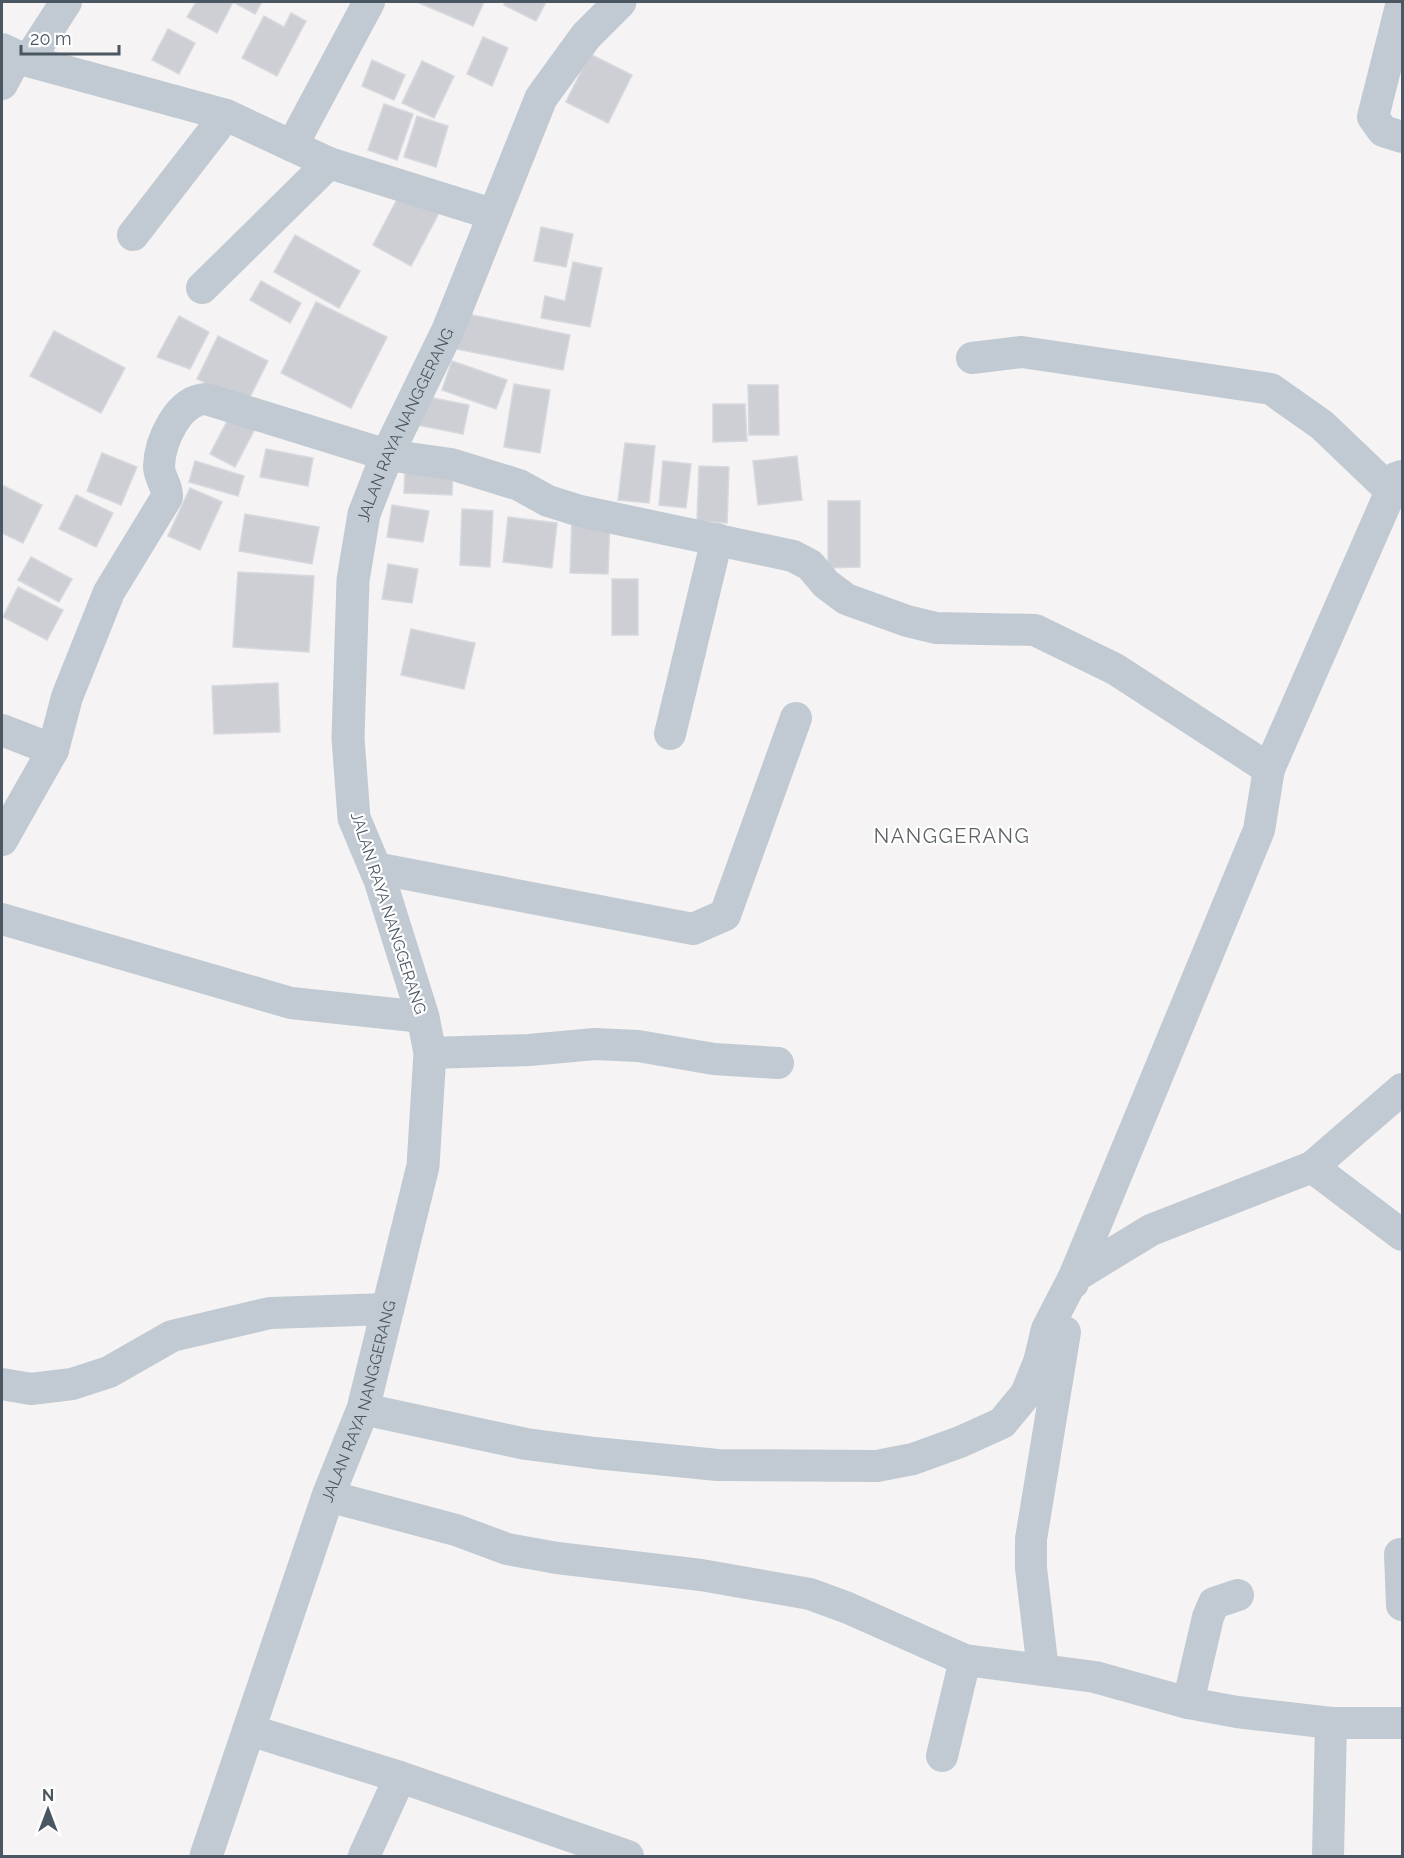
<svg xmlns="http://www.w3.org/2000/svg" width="1404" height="1858" font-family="Raleway,sans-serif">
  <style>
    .building { fill: #cdcfd5; stroke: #d7d9de; stroke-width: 1.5 }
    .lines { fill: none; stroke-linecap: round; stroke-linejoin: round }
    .minor { stroke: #c1cad2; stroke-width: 32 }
    .tertiary { stroke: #c1cad2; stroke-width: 33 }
    .labels { text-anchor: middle; stroke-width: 4.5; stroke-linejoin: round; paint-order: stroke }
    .street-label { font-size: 16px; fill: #4a5661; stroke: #fff }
    .quarter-label { font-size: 20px; letter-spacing: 1.5px; fill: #5f6368; stroke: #fff }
  </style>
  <rect width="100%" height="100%" fill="#f5f3f3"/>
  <!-- building -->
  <g class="building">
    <polygon points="196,2 262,2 255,14 233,2 217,33 187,17"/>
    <polygon points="417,2 484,2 473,26"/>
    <polygon points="505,2 546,2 536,21 504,5"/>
    <polygon points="291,13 306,21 277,76 242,58 264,16 284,27"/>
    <polygon points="168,29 195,43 179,74 152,60"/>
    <polygon points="483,37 508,48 492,86 467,74"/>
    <polygon points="590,54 632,75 608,123 566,102"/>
    <polygon points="372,60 405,75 394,100 362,86"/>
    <polygon points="422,61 454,76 434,118 402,103"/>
    <polygon points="384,104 413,114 397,160 368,150"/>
    <polygon points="417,116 448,126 436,167 404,157"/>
    <polygon points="401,192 439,213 411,266 373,245"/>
    <polygon points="541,227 573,234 566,267 534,261"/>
    <polygon points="295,235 360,271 339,308 274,272"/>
    <polygon points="573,262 602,268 590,327 541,318 545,296 565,301"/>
    <polygon points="261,281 301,303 290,323 250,300"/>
    <polygon points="316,302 387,337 351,408 281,373"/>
    <polygon points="458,312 570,335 563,370 451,348"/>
    <polygon points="179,316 209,332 190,369 157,357"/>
    <polygon points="54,331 125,368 101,413 30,376"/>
    <polygon points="218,336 268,361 247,403 197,379"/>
    <polygon points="452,361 507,380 496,409 442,390"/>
    <polygon points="514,384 550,390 540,453 504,447"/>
    <polygon points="748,385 778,385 779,435 749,435"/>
    <polygon points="418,395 469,405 463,434 412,424"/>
    <polygon points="713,404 745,404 747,441 713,442"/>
    <polygon points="233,410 258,423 235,467 210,454"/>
    <polygon points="625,443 655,446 649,503 618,500"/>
    <polygon points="266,449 313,458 308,486 260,477"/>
    <polygon points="102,453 137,467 121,505 87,491"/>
    <polygon points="797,456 802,500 758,505 753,461"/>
    <polygon points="195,461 244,476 238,496 189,482"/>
    <polygon points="663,461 691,464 686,508 659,505"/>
    <polygon points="405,466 453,468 452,495 404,493"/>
    <polygon points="699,466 729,467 727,523 697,521"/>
    <polygon points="2,485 42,505 23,543 2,533"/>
    <polygon points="190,488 222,502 200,550 168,536"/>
    <polygon points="76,495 113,513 96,547 59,529"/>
    <polygon points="828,501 860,501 860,567 828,568"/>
    <polygon points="392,505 429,511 423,542 387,537"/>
    <polygon points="462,509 493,511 490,567 460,565"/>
    <polygon points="245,514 319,527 312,564 239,551"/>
    <polygon points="508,517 557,523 552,568 503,562"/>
    <polygon points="572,518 610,519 608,574 570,573"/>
    <polygon points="31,557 72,579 59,602 18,580"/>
    <polygon points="388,564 418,569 412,603 382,599"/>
    <polygon points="238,572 314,576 309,652 233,647"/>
    <rect x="612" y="579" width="26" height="56"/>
    <polygon points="18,587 63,610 47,640 3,617"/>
    <polygon points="411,629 475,643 464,689 401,675"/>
    <polygon points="278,683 280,732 214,734 212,686"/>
  </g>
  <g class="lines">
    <!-- minor -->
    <g class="minor">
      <polyline points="1402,2 1373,117 1383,131 1402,137"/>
      <polyline points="2,49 28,61 226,115 329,163 492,214"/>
      <polyline points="28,61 66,2"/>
      <polyline points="2,84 17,56"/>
      <polyline points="292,146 369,2"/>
      <polyline points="133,235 226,115"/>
      <polyline points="202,288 329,163"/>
      <polyline points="972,358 1022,352 1271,389 1322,425 1391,491"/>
      <polyline points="2,730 53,750"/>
      <polyline points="670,734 717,539"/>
      <path d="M2,840L53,750L67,697L109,592L167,497C168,486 159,478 159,466C160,441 178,400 206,399L387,455L451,464L519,485L548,501L580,511L793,556L810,565L826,584L846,599L907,621L936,628L1035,630L1115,669L1269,769"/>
      <polyline points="375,868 693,929 725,915 796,718"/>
      <polyline points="2,919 291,1003 423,1017"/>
      <polyline points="430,1053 529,1050 595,1044 638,1046 714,1059 778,1063"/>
      <polyline points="1312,1167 1402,1235"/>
      <polyline points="1073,1283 1074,1277 1151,1230 1312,1167 1402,1089"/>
      <polyline points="2,1384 31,1389 72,1384 109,1372 172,1336 270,1313 388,1309"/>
      <polyline points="363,1409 526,1444 595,1453 718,1465 877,1466 913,1459 960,1442 1002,1423 1026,1394 1039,1362 1047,1329 1074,1277 1259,830 1269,769 1391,491 1396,478 1402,476"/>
      <polyline points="328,1496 456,1530 507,1549 557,1558 701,1575 810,1594 848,1608 965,1660 1095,1677 1188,1703 1237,1712 1331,1723 1402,1723"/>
      <polyline points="1400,1554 1402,1605"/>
      <polyline points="1043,1670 1031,1568 1031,1539 1065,1332"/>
      <polyline points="1188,1703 1208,1617 1214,1603 1238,1595"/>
      <polyline points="249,1730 400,1777 628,1856"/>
      <polyline points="942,1756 965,1660"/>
      <polyline points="364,1856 400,1777"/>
      <polyline points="1328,1856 1331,1723"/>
    </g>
    <!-- tertiary -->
    <path class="tertiary" id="s1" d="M206,1856L328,1496L363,1409L423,1166L430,1053L423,1017L380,880L354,818L348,738L353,580L364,514L387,455L448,330L541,98L586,36L620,2"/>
  </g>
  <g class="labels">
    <!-- street labels -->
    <g class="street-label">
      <text dy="6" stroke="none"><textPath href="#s1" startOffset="1488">JALAN RAYA NANGGERANG</textPath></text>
      <text transform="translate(389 913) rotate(72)" y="6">JALAN RAYA NANGGERANG</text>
      <text dy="6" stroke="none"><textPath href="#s1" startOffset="480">JALAN RAYA NANGGERANG</textPath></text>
    </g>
    <!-- quarter labels -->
    <g class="quarter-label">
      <text x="952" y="843">NANGGERANG</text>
    </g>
  </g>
  <!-- border -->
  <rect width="1404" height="1858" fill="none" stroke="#4a5661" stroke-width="6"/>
  <!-- north arrow -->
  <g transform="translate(48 1810)" stroke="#ffffff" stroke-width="4.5" paint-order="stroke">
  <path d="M0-4.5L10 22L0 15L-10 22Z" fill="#4a5661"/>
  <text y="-9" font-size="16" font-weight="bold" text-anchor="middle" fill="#4a5661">N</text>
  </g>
  <!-- scale -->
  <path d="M21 45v9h98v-9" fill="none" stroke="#4a5661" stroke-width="3"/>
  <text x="30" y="45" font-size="18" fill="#4a5661" stroke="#ffffff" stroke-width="4.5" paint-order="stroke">20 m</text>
</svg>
